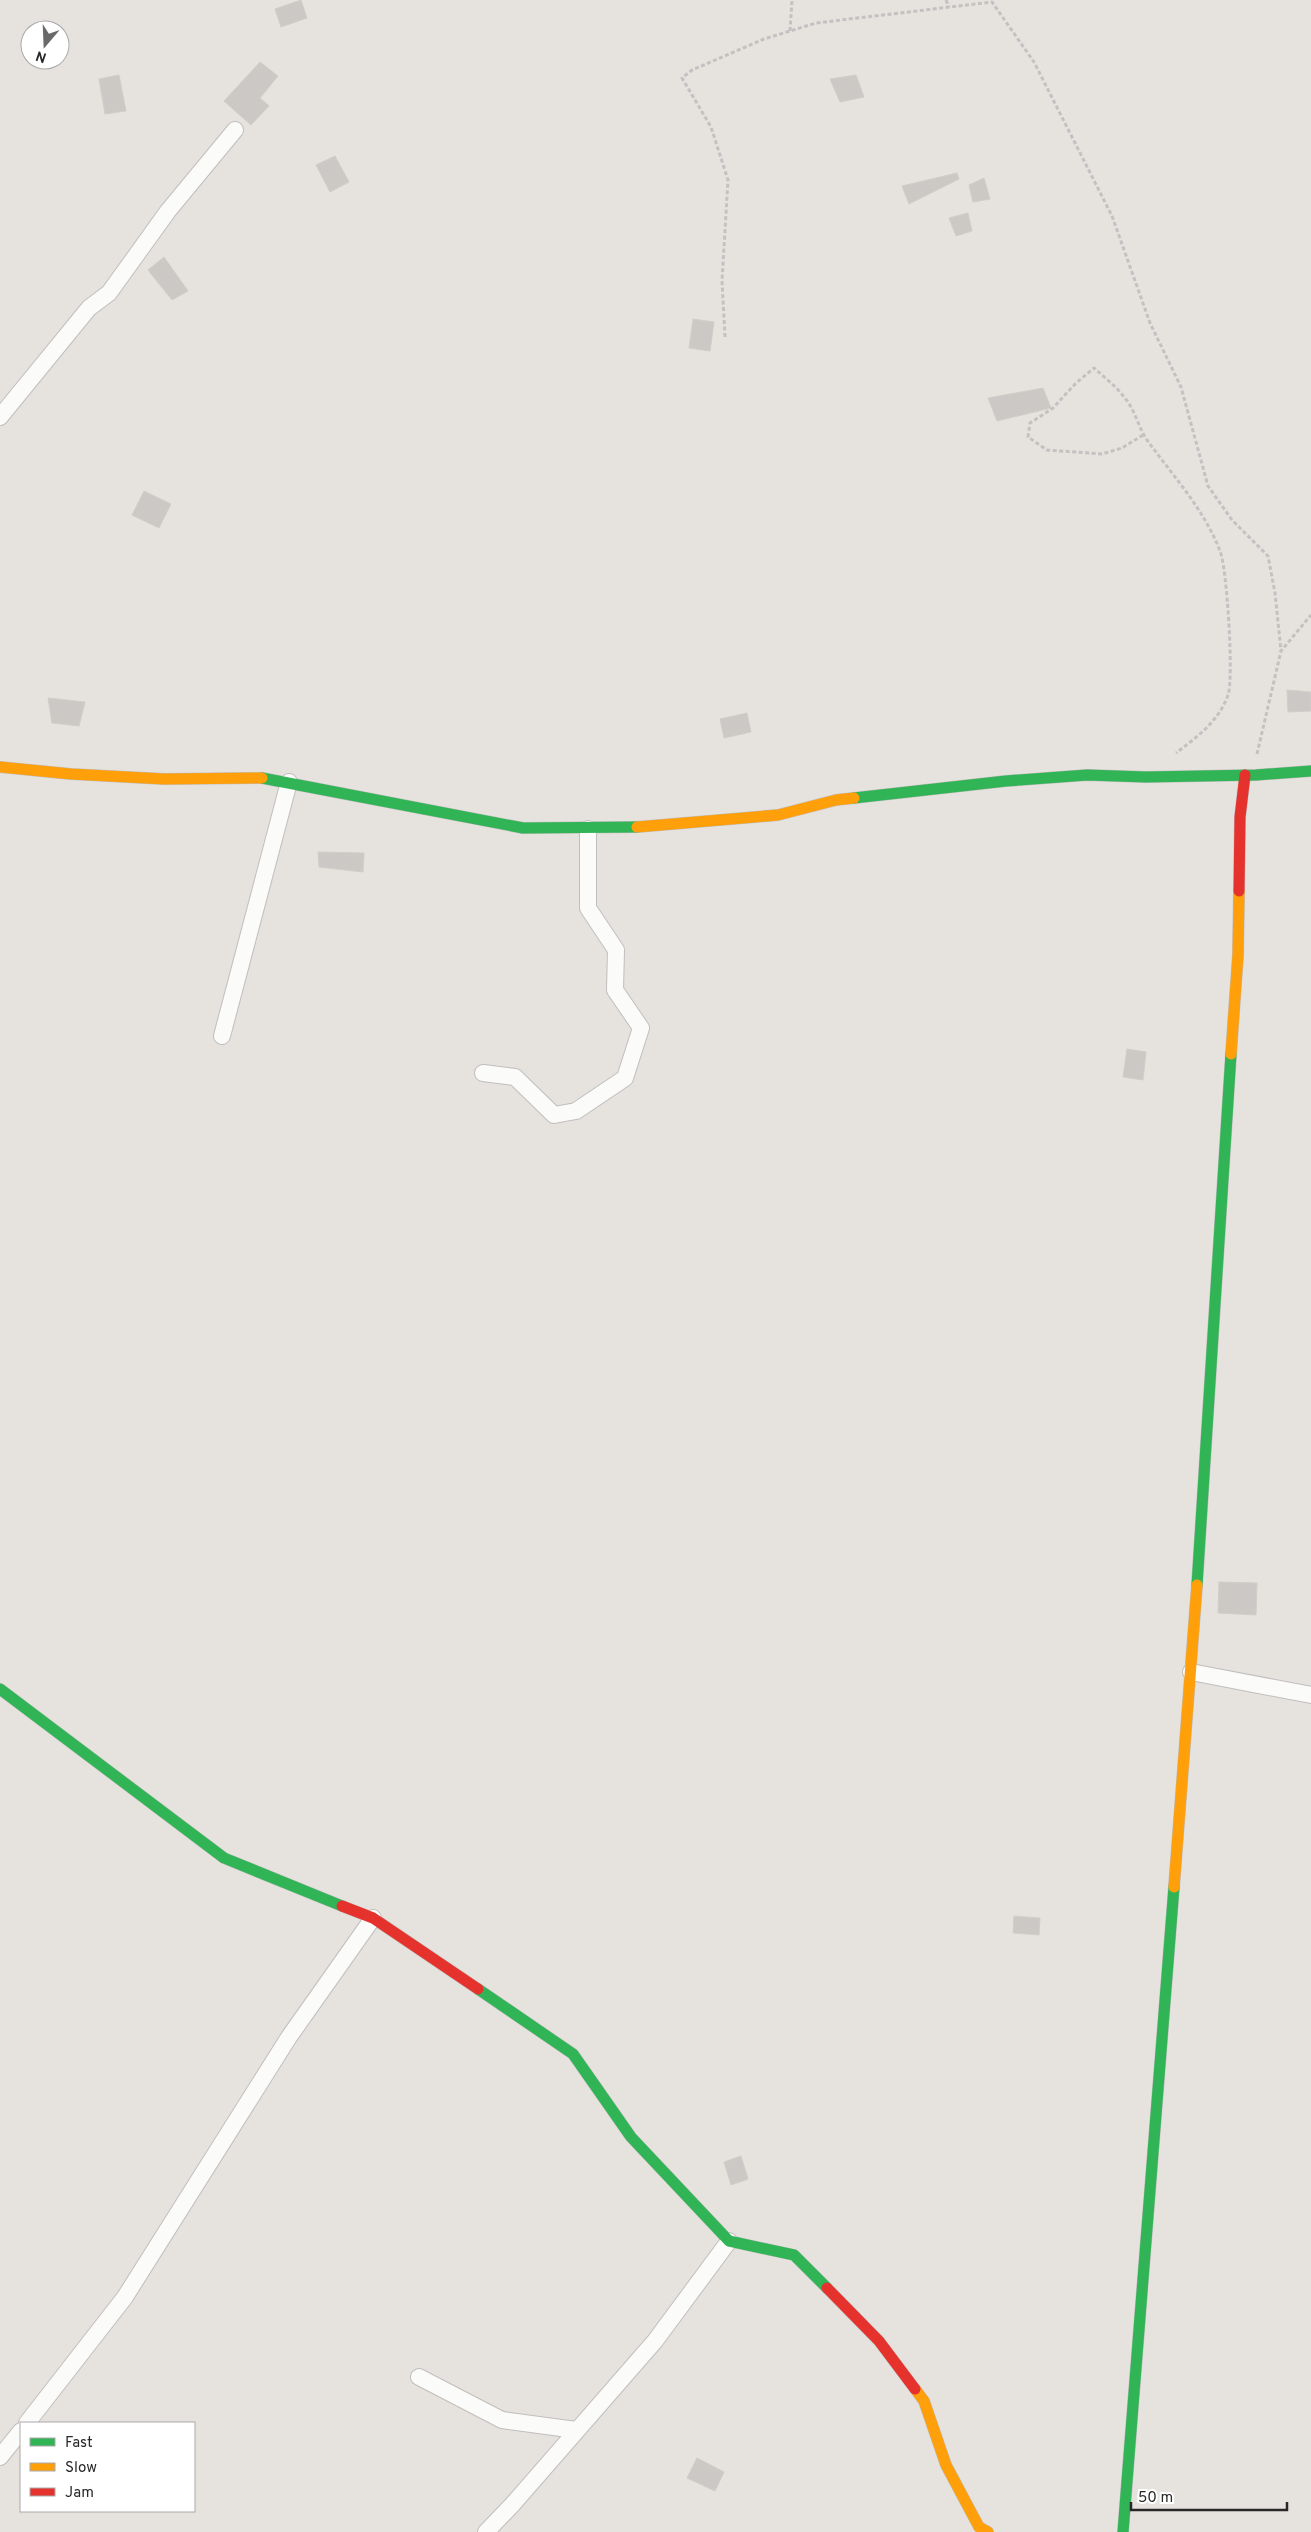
<svg xmlns="http://www.w3.org/2000/svg" width="1311" height="2532" font-family="Overpass,sans-serif">
  <style>
    .building { fill: #cbc8c5; stroke: #d1ceca }
    .lines { fill: none; stroke-linecap: round; stroke-linejoin: round }
    .street-casing { stroke: #c0bebf; stroke-width: 18 }
    .fast-casing { stroke: #c0bebf; stroke-width: 12 }
    .slow-casing { stroke: #c0bebf; stroke-width: 12 }
    .jam-casing { stroke: #c0bebf; stroke-width: 12 }
    .path { stroke: #c3c2c2; stroke-width: 3; stroke-dasharray: 4 2.5; stroke-linecap: butt }
    .street { stroke: #fbfbfa; stroke-width: 16 }
    .fast { stroke: #30b455; stroke-width: 11 }
    .slow { stroke: #ff9f0a; stroke-width: 11 }
    .jam { stroke: #e5322d; stroke-width: 11 }
  </style>
  <rect width="100%" height="100%" fill="#e6e2de"/>
  <!-- building -->
  <g class="building">
    <polygon points="301,0 307,18 281,27 275,9"/>
    <polygon points="260,62 278,76 260,98 269,106 251,125 224,101"/>
    <polygon points="119,75 126,111 105,114 99,79"/>
    <polygon points="856,75 864,97 840,102 830,79"/>
    <polygon points="335,156 349,182 330,192 316,165"/>
    <polygon points="957,173 959,179 909,204 902,186"/>
    <polygon points="984,178 990,199 973,202 969,185"/>
    <polygon points="968,213 972,231 956,236 949,218"/>
    <polygon points="164,257 188,291 172,300 148,270"/>
    <polygon points="693,319 714,322 710,351 689,348"/>
    <polygon points="1043,388 1051,408 997,421 988,398"/>
    <polygon points="144,491 171,504 159,528 132,515"/>
    <polygon points="1287,690 1311,692 1311,711 1288,712"/>
    <polygon points="48,698 85,702 79,726 52,723"/>
    <polygon points="747,713 751,732 724,738 720,719"/>
    <polygon points="318,852 364,853 363,872 319,867"/>
    <polygon points="1127,1049 1146,1052 1143,1080 1123,1077"/>
    <polygon points="1219,1582 1257,1583 1256,1615 1218,1613"/>
    <polygon points="1014,1916 1040,1918 1039,1935 1013,1933"/>
    <polygon points="741,2156 748,2179 731,2185 724,2162"/>
    <polygon points="697,2458 724,2472 715,2491 687,2478"/>
  </g>
  <g class="lines">
    <defs>
      <g id="street">
        <polyline points="0,417 89,308 109,293 168,211 235,130"/>
        <polyline points="222,1036 289,782"/>
        <polyline points="483,1073 515,1077 554,1115 576,1111 625,1078 641,1028 615,990 616,950 588,908 588,829"/>
        <polyline points="1191,1672 1311,1695"/>
        <polyline points="419,2377 502,2420 576,2430"/>
        <polyline points="27,2423 125,2297 289,2037 373,1918"/>
        <polyline points="0,2457 21,2431"/>
        <polyline points="486,2532 512,2505 655,2341 729,2241"/>
      </g>
      <g id="fast">
        <polyline points="262,778 523,828 637,827"/>
        <polyline points="854,798 1006,781 1087,775 1146,777 1256,775 1311,771"/>
        <polyline points="1197,1585 1231,1054"/>
        <polyline points="0,1689 224,1858 342,1906"/>
        <polyline points="478,1989 573,2054 631,2137 729,2241 794,2255 827,2288"/>
        <polyline points="1123,2532 1174,1887"/>
      </g>
      <g id="slow">
        <polyline points="0,767 71,774 164,779 262,778"/>
        <polyline points="637,827 778,815 836,800 854,798"/>
        <polyline points="1231,1054 1238,955 1239,891"/>
        <polyline points="1174,1887 1197,1585"/>
        <polyline points="915,2389 924,2401 946,2465 979,2527 988,2532"/>
      </g>
      <g id="jam">
        <polyline points="1239,891 1240,817 1245,775"/>
        <polyline points="342,1906 373,1918 478,1989"/>
        <polyline points="827,2288 879,2341 915,2389"/>
      </g>
    </defs>
    <!-- street casing -->
    <use href="#street" class="street-casing"/>
    <!-- fast casing -->
    <use href="#fast" class="fast-casing"/>
    <!-- slow casing -->
    <use href="#slow" class="slow-casing"/>
    <!-- jam casing -->
    <use href="#jam" class="jam-casing"/>
    <!-- path -->
    <g class="path">
      <polyline points="946,0 949,7"/>
      <polyline points="790,31 792,0"/>
      <polyline points="725,337 722,281 728,180 711,127 682,78 692,70 764,39 816,23 992,2 1034,62 1112,216 1150,323 1181,387 1208,486 1232,520 1268,556 1275,593 1281,651"/>
      <path d="M1143,435L1122,448L1102,454L1047,450L1028,437L1030,423L1053,408L1076,383L1094,368C1104,377 1116,386 1124,397C1135,409 1138,427 1147,440C1173,476 1204,509 1220,551C1227,567 1234,679 1228,695C1219,721 1197,737 1176,753"/>
      <polyline points="1257,754 1281,651 1311,615"/>
    </g>
    <!-- street -->
    <use href="#street" class="street"/>
    <!-- fast -->
    <use href="#fast" class="fast"/>
    <!-- slow -->
    <use href="#slow" class="slow"/>
    <!-- jam -->
    <use href="#jam" class="jam"/>
  </g>
  <!-- legend -->
  <rect x="20" y="2422" width="175" height="90" fill="#ffffff" stroke="#a9a9a9"/>
  <rect x="30" y="2438" width="25" height="8" fill="#30b455" stroke="#a9a9a9"/>
  <text x="65" y="2447" font-size="15" fill="#282828">Fast</text>
  <rect x="30" y="2463" width="25" height="8" fill="#ff9f0a" stroke="#a9a9a9"/>
  <text x="65" y="2472" font-size="15" fill="#282828">Slow</text>
  <rect x="30" y="2488" width="25" height="8" fill="#e5322d" stroke="#a9a9a9"/>
  <text x="65" y="2497" font-size="15" fill="#282828">Jam</text>
  <!-- north arrow -->
  <g transform="translate(45 45) rotate(199)"><circle r="24" fill="#ffffff" stroke="#a9a9a9"/>
  <path d="M0-4L9 19L0 12L-9 19Z" fill="#6a6968"/>
  <text y="-8" font-size="14" font-weight="bold" text-anchor="middle" fill="#282828">N</text>
  </g>
  <!-- scale -->
  <path d="M1131 2502v8h156v-8" fill="none" stroke="#282828" stroke-width="2.5"/>
  <text x="1138" y="2502" font-size="15" fill="#282828" stroke="#ffffff" stroke-width="4" paint-order="stroke">50 m</text>
</svg>
